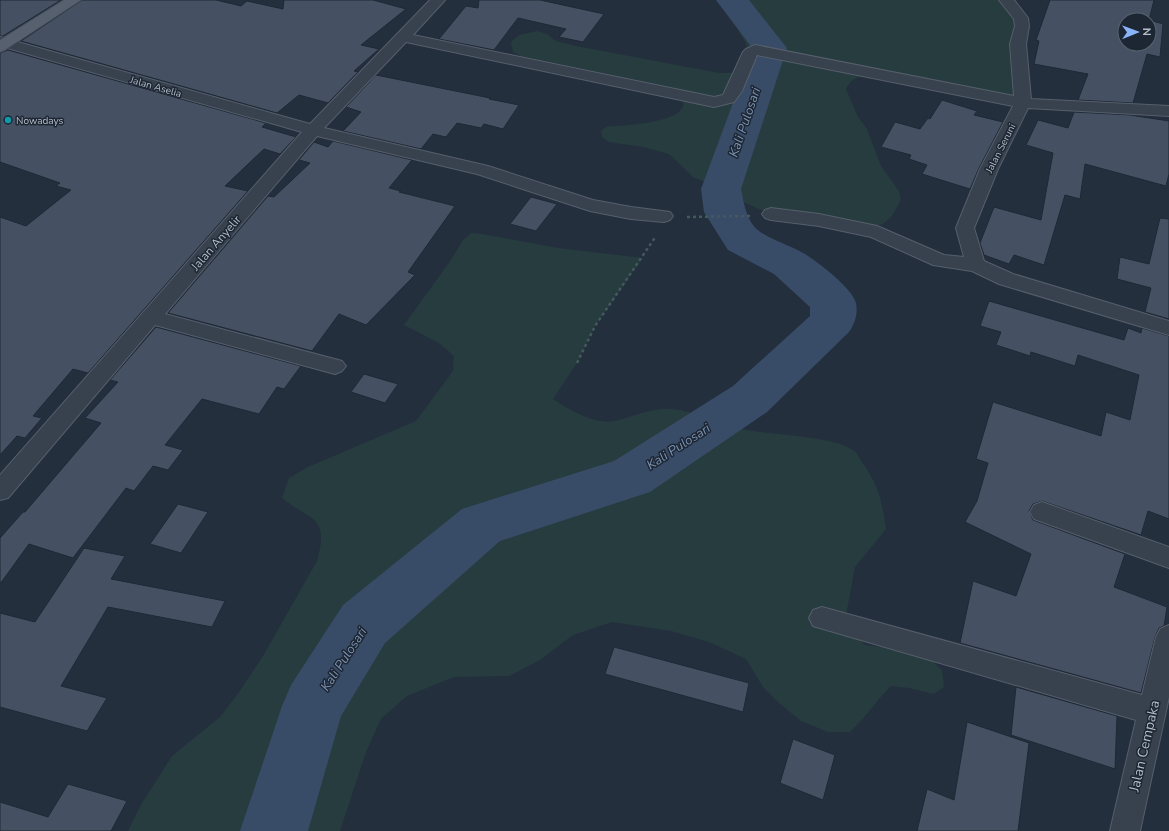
<svg xmlns="http://www.w3.org/2000/svg" width="1169" height="831" viewBox="0 0 1169 831" font-family="'Nunito Sans',sans-serif">
<style>
.green{fill:#263c3f}
.lines{fill:none;stroke-linecap:round;stroke-linejoin:round}
.river{fill:#394c67;fill-rule:evenodd}
.building{fill:#455162;stroke:#1f2835;fill-rule:evenodd}
.minor-casing{stroke:#565f6c;stroke-width:2}
.major-casing{stroke:#414a57;stroke-width:2}
.path{stroke:#44595c;stroke-width:2.5;stroke-dasharray:3 3;stroke-linecap:butt}
.minor{fill:#38414e;fill-rule:evenodd}
.major{fill:#56606e;fill-rule:evenodd}
.culture-dot{fill:#0f9aa8;stroke:#1d2633;stroke-width:1.5}
.labels{text-anchor:middle;stroke-width:3;stroke-linejoin:round;paint-order:stroke}
.far-street-label{font-size:10px;fill:#b4bcc9;stroke:#1d2633}
.far-poi-label{font-size:10px;fill:#b4bcc9;stroke:#1d2633;text-anchor:start}
.street-label{font-size:12px;fill:#b4bcc9;stroke:#1d2633}
.water-label{font-size:13px;font-style:italic;fill:#7c92b1;stroke:#1d2633}
.near-street-label{font-size:14px;fill:#b4bcc9;stroke:#1d2633}
</style>
<rect width="100%" height="100%" fill="#242f3e"/>
<path class="green" d="M732 0H1006L1015 9 1023 103 878 75C863 76 853 75 846 89L858 117 867 129 881 166 899 191 901 200 892 216 883 224 864 229 771 214 738 200 724 190 693 177 669 154 643 147 609 142 602 137 601 131 606 127C626 125 710 123 675 88L521 56 513 52 511 42 519 35 537 31 547 34 556 41 576 46 719 73H733L748 52 746 43 737 29Z
M471 233 482 234 558 248 643 258 595 326 577 363 553 399C569 410 595 425 615 421 633 417 652 407 671 409 697 411 721 425 747 430 773 435 833 436 853 450 857 452 859 458 862 462 879 486 882 501 886 529L855 567 845 621 853 634 865 645 914 651 928 657 942 670 944 687 934 694 909 688 891 686C876 701 865 718 850 732H828L801 721 779 703 763 687 746 659 709 642 671 631 612 622 573 635 540 660 509 676 454 677 407 696 381 719 366 752 340 831H128L142 803 172 756 220 717 237 695 263 656 317 561C330 515 310 521 282 498L289 478 308 467 416 421 453 371 454 356 439 343 404 325 451 260 463 240Z"/>
<g class="lines">
<path class="river" d="M716 0H749L787 48 741 189C744 203 746 221 759 231 771 240 789 245 803 253 816 260 852 288 856 303 858 314 855 323 849 332L767 412 650 492 500 541 385 643 341 716 308 831H240L282 706 291 685 343 605 462 509 614 461 733 386 810 316V307L774 274 728 250 704 212 701 189 753 49Z"/>
</g>
<path class="building" d="M0 0H61L3 36H0Z
M82 0H216L241 6 247 1 283 9 284 0H373L406 9 361 45 379 49 354 71 358 72 328 103 299 95 277 113 21 41Z
M479 0H540L604 14 583 42 559 37 566 29 518 18 494 50 439 39 466 6 478 8Z
M1050 0H1154L1149 20 1163 24 1160 57 1147 54 1133 103 1078 100 1088 74 1034 64 1039 41 1036 40ZM1125 20H1149V44H1125Z
M8 50 266 123 262 127 296 137 280 154 264 149 225 186 248 191 88 373 73 369 33 416 42 418 25 438 17 436 0 455V217L26 226 71 190 56 186 60 183 0 162V53Z
M376 75 490 98 489 99 519 105 503 129 484 124 481 128 457 123 446 137 433 134 421 149 343 131 361 112 346 107Z
M942 100 977 111 974 115 1003 122 979 168 970 189 922 174 927 165 909 159 911 155 881 147 895 122 920 129 928 118 930 119Z
M1074 112 1130 115 1169 121V174L1166 186 1085 164 1080 199 1065 195 1044 265 1014 255 1009 264 984 255 980 243 994 207 1041 220 1053 153 1026 145 1038 120 1068 128Z
M333 141 412 160 389 188 401 191 399 192 455 206 408 272 415 275 366 325 339 314 312 351 168 313 268 196 274 197 310 163 299 160 314 142 328 147Z
M531 197 557 204 536 231 510 224Z
M1160 218 1169 219V319L1145 312 1151 288 1117 279 1120 257 1149 264Z
M989 301 1124 340 1128 328 1141 333 1142 328 1169 336V519L1148 511 1141 535 1042 501 1033 504 1029 511 1033 520 1125 554 1114 587 1167 607 1164 626 1159 628 1155 637 1141 693 960 643 973 581 1016 596 1031 554 965 522 977 501 988 463 976 459 993 402 1101 436 1106 412 1130 420 1139 375 1078 355 1075 366 1031 352 1030 356 996 345 1001 332 980 326Z
M156 327 301 366 284 389 277 387 259 414 202 399 165 445 183 450 168 470 153 466 134 491 126 488 73 558 29 544 0 584V538L23 512H25L101 423 85 418 118 382 110 380Z
M364 374 398 384 385 403 351 392Z
M178 504 208 512 181 553 150 544Z
M84 548 125 556 111 579 225 601 212 627 108 607 61 686 107 698 87 731 0 707V613L35 622Z
M614 647 749 683 743 712 605 674Z
M1016 687 1117 716 1115 769 1011 735Z
M967 722 1029 743 1018 831H917L927 789 954 800Z
M793 739 835 755 823 800 780 783Z
M68 784 127 801 111 831H0V802L48 817Z"/>
<g class="lines">
<g class="minor-casing">
<path id="minor" d="M430 0H445L413 35 714 97 723 95 743 52 746 49 755 45 1014 96 1010 44 1015 26 1014 19 999 0H1014L1028 18 1029 26 1026 44 1031 99 1169 106V116L1028 108 998 169 974 228 984 261 1013 274 1169 321V335L999 284 972 271 933 265 871 237 819 226 771 220 765 218 762 214 765 210 771 208 819 214 877 226 944 255 964 257 956 228 980 169 1013 106 757 55 742 91 734 102 714 107 406 42 324 128 488 166 593 200 631 207 670 212 673 216 670 220 664 222 631 219 590 211 477 174 317 136 165 314 342 361 346 366 342 371 335 374 155 325 8 498 0 500V475L302 132 0 46V37L310 124Z
M1042 502 1169 547V568L1034 519 1030 512 1034 505Z
M822 607 1142 695 1156 637 1160 629 1169 625V697L1140 831H1110L1136 720 813 626 809 618 813 610Z"/>
</g>
<g class="major-casing">
<path id="major" d="M64 0H81L5 50 0 52V40Z"/>
</g>
<path class="path" d="M687 217 750 216
M577 363 595 326 656 236"/>
<use href="#minor" class="minor"/>
<use href="#major" class="major"/>
</g>
<circle class="culture-dot" cx="8" cy="120" r="4"/>
<g class="labels">
<g class="far-street-label">
<text transform="translate(156 86) rotate(16)" y="4">Jalan Aselia</text>
<text transform="translate(1000 148) rotate(-63)" y="4">Jalan Seruni</text>
</g>
<g class="far-poi-label">
<text x="16" y="124">Nowadays</text>
</g>
<g class="street-label">
<text transform="translate(216 243) rotate(-49)" y="4">Jalan Anyelir</text>
</g>
<g class="water-label">
<text transform="translate(744 122) rotate(-71)" y="5">Kali Pulosari</text>
<text transform="translate(678 446) rotate(-33)" y="5">Kali Pulosari</text>
<text transform="translate(343 659) rotate(-57)" y="5">Kali Pulosari</text>
</g>
<g class="near-street-label">
<text transform="translate(1144 746) rotate(-77)" y="5">Jalan Cempaka</text>
</g>
</g>
<g transform="translate(1137 32) rotate(89)"><circle r="19" fill="#1d2633" stroke="#59626f"/>
<path d="M0-3L7 15L0 10L-7 15Z" fill="#8ab4f8"/>
<text y="-6" font-size="11" font-weight="bold" text-anchor="middle" fill="#b4bcc9">N</text>
</g>
</svg>
